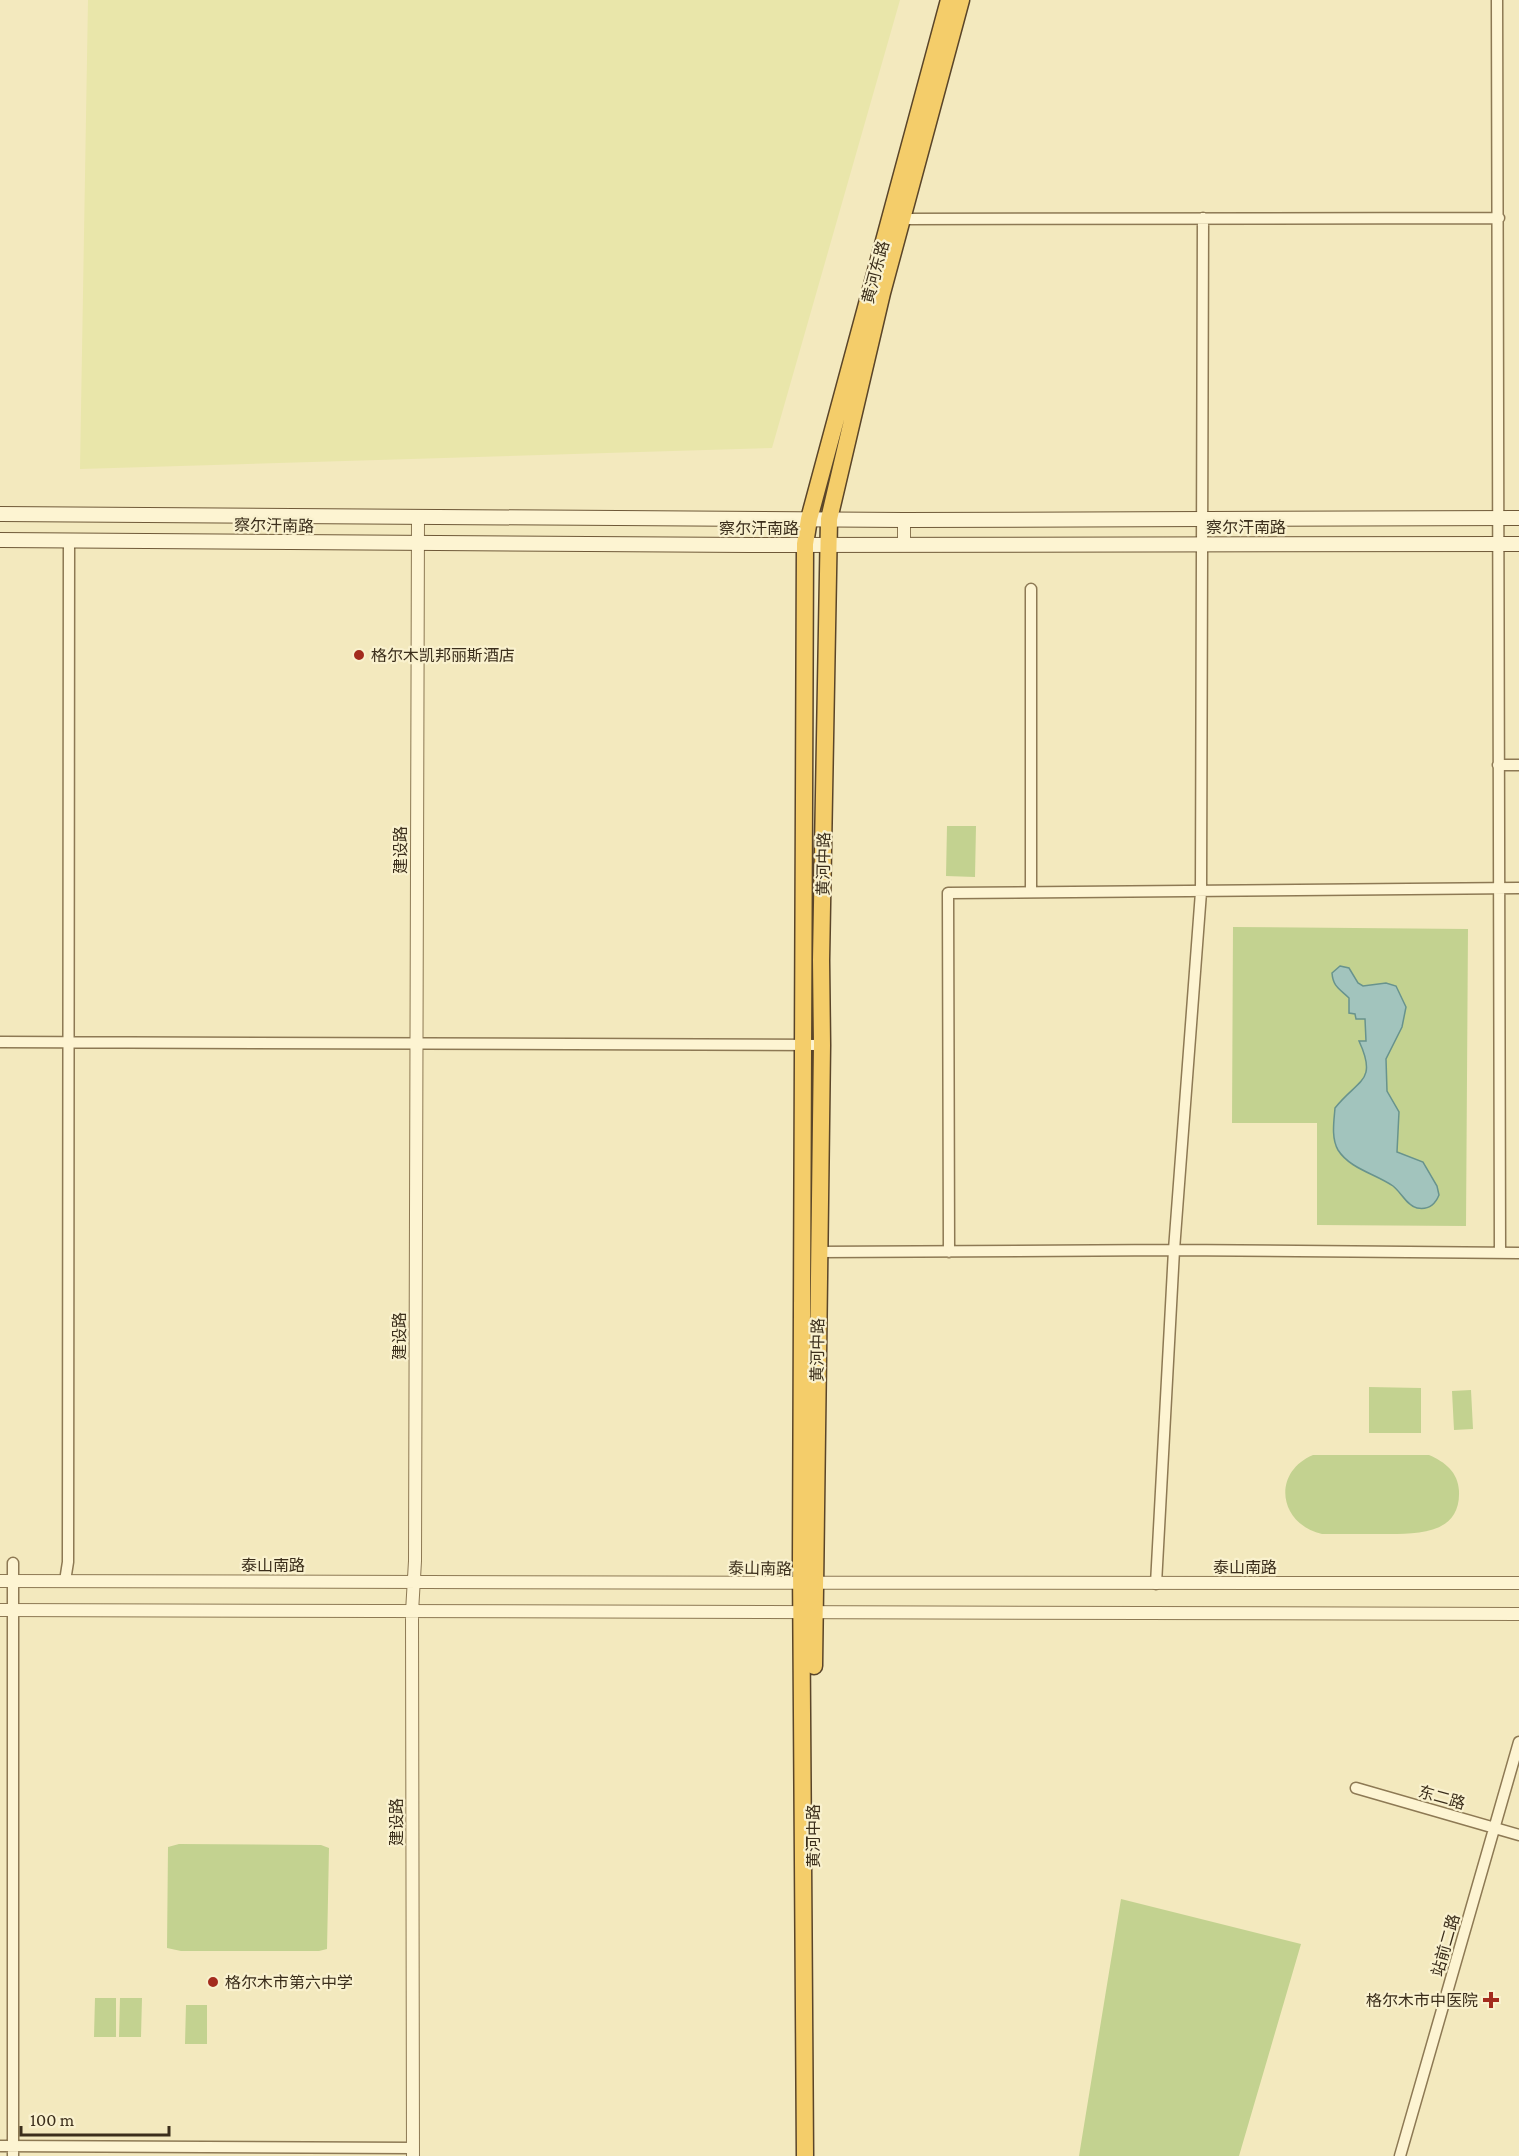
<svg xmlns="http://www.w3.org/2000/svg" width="1519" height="2156" viewBox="0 0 1519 2156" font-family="'Crimson Pro','Noto Sans SC',serif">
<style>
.farmland{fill:#e9e6aa}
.green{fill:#c3d290}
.water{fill:#a2c4bd;stroke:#68938d;stroke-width:1.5}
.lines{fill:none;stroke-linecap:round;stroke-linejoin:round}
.minor-casing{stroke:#8d7954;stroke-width:13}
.tertiary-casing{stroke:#8d7954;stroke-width:14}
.secondary-casing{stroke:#6f5938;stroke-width:16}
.trunk-casing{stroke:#5a4529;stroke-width:19}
.minor{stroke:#fdf4d2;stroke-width:10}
.tertiary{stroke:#fdf4d2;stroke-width:12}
.secondary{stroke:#fdf4d2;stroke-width:14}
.trunk{stroke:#f4cd6a;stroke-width:16}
.poi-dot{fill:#a32b1d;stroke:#f9f1ce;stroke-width:2}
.labels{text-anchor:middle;stroke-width:4.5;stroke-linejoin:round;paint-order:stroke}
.street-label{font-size:16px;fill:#3b2e1b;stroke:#f9f1ce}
.poi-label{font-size:16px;fill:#3b2e1b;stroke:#f9f1ce;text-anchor:start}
</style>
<rect width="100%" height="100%" fill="#f3e9be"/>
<path class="farmland" d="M88 0H900L772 448 80 469Z"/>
<path class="green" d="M947 826H976L975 877 946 876Z
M1233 927 1468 929 1466 1226 1317 1225V1123H1232Z
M1369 1387 1421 1388V1433H1369Z
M1471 1390 1473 1429 1454 1430 1452 1391Z
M1313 1455H1429C1445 1462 1458 1472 1459 1491 1461 1536 1414 1534 1382 1534 1362 1534 1342 1534 1322 1534 1279 1524 1271 1473 1313 1455Z
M179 1844 321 1845 329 1848 327 1949 319 1951H181L167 1948 168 1847Z
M1121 1899 1301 1944 1239 2156H1079Z
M95 1998H116V2037H94Z
M120 1998H142L141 2037H119Z
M186 2005H207V2044H185Z"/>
<path class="water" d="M1340 966 1349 968 1358 983 1363 986 1386 983 1396 986 1406 1007 1402 1027 1386 1059 1387 1091 1399 1112 1397 1152 1423 1162 1437 1186 1439 1195C1435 1205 1428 1210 1417 1208 1407 1206 1401 1192 1393 1186 1376 1174 1350 1169 1338 1150 1331 1138 1334 1121 1335 1108 1358 1079 1378 1082 1359 1041H1366L1365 1019H1356L1355 1014 1349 1013V998C1340 989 1333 987 1332 973Z"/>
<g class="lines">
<g class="minor-casing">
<path id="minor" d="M1497 0 1500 1253
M902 219 1499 218
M1031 589V892
M1498 765H1519
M0 1042 822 1045
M818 1252 1174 1250 1519 1253
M949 1252 948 893 1519 888
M13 1563V2156
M65 1581 68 1562 69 540
M1156 1584 1174 1250 1201 892 1203 218
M1356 1788 1519 1835
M0 2146 413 2148
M1400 2156 1519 1742"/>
</g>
<g class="tertiary-casing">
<path id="tertiary" d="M904 543V520
M0 1581C506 1582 1013 1584 1519 1583
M0 1610 1519 1614
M413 2156 412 1612 415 1561 418 516"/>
</g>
<g class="secondary-casing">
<path id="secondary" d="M0 514 904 520 1519 518
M0 540 750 545 1519 544"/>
</g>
<g class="trunk-casing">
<path id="trunk" d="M814 1666 822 1045 821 960 829 519 882 293 961 0
M805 2156 801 1565 805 544 809 519 949 0"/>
</g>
<use href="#minor" class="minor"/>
<use href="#tertiary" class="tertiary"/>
<use href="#secondary" class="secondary"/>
<use href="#trunk" class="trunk"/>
</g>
<g class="poi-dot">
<circle cx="359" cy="655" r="6"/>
<circle cx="213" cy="1982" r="6"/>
<path d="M1488 1991h6v6h6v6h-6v6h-6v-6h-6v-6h6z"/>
</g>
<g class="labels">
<g class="street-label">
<text transform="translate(875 272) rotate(-75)" y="6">黄河东路</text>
<text transform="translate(274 525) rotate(1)" y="6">察尔汗南路</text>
<text x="1246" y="533">察尔汗南路</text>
<text x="759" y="534">察尔汗南路</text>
<text transform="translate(400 850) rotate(-90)" y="6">建设路</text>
<text transform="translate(823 864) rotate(-89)" y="6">黄河中路</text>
<text transform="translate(399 1336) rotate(-90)" y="6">建设路</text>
<text transform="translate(817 1350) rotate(-89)" y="6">黄河中路</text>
<text x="273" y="1571">泰山南路</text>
<text x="1245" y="1573">泰山南路</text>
<text transform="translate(760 1568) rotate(1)" y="6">泰山南路</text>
<text transform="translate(1442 1797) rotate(16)" y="6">东二路</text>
<text transform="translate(396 1822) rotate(-90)" y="6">建设路</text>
<text transform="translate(813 1836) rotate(-90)" y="6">黄河中路</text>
<text transform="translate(1445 1945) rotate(-74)" y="6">站前二路</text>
</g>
<g class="poi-label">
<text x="371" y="661">格尔木凯邦丽斯酒店</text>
<text x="225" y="1988">格尔木市第六中学</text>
<text x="1478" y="2006" text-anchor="end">格尔木市中医院</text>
</g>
</g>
<path d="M21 2126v9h148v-9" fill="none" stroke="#3b2e1b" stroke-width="3"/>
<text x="30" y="2126" font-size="18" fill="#3b2e1b" stroke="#f9f1ce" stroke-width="4.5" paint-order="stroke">100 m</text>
</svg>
